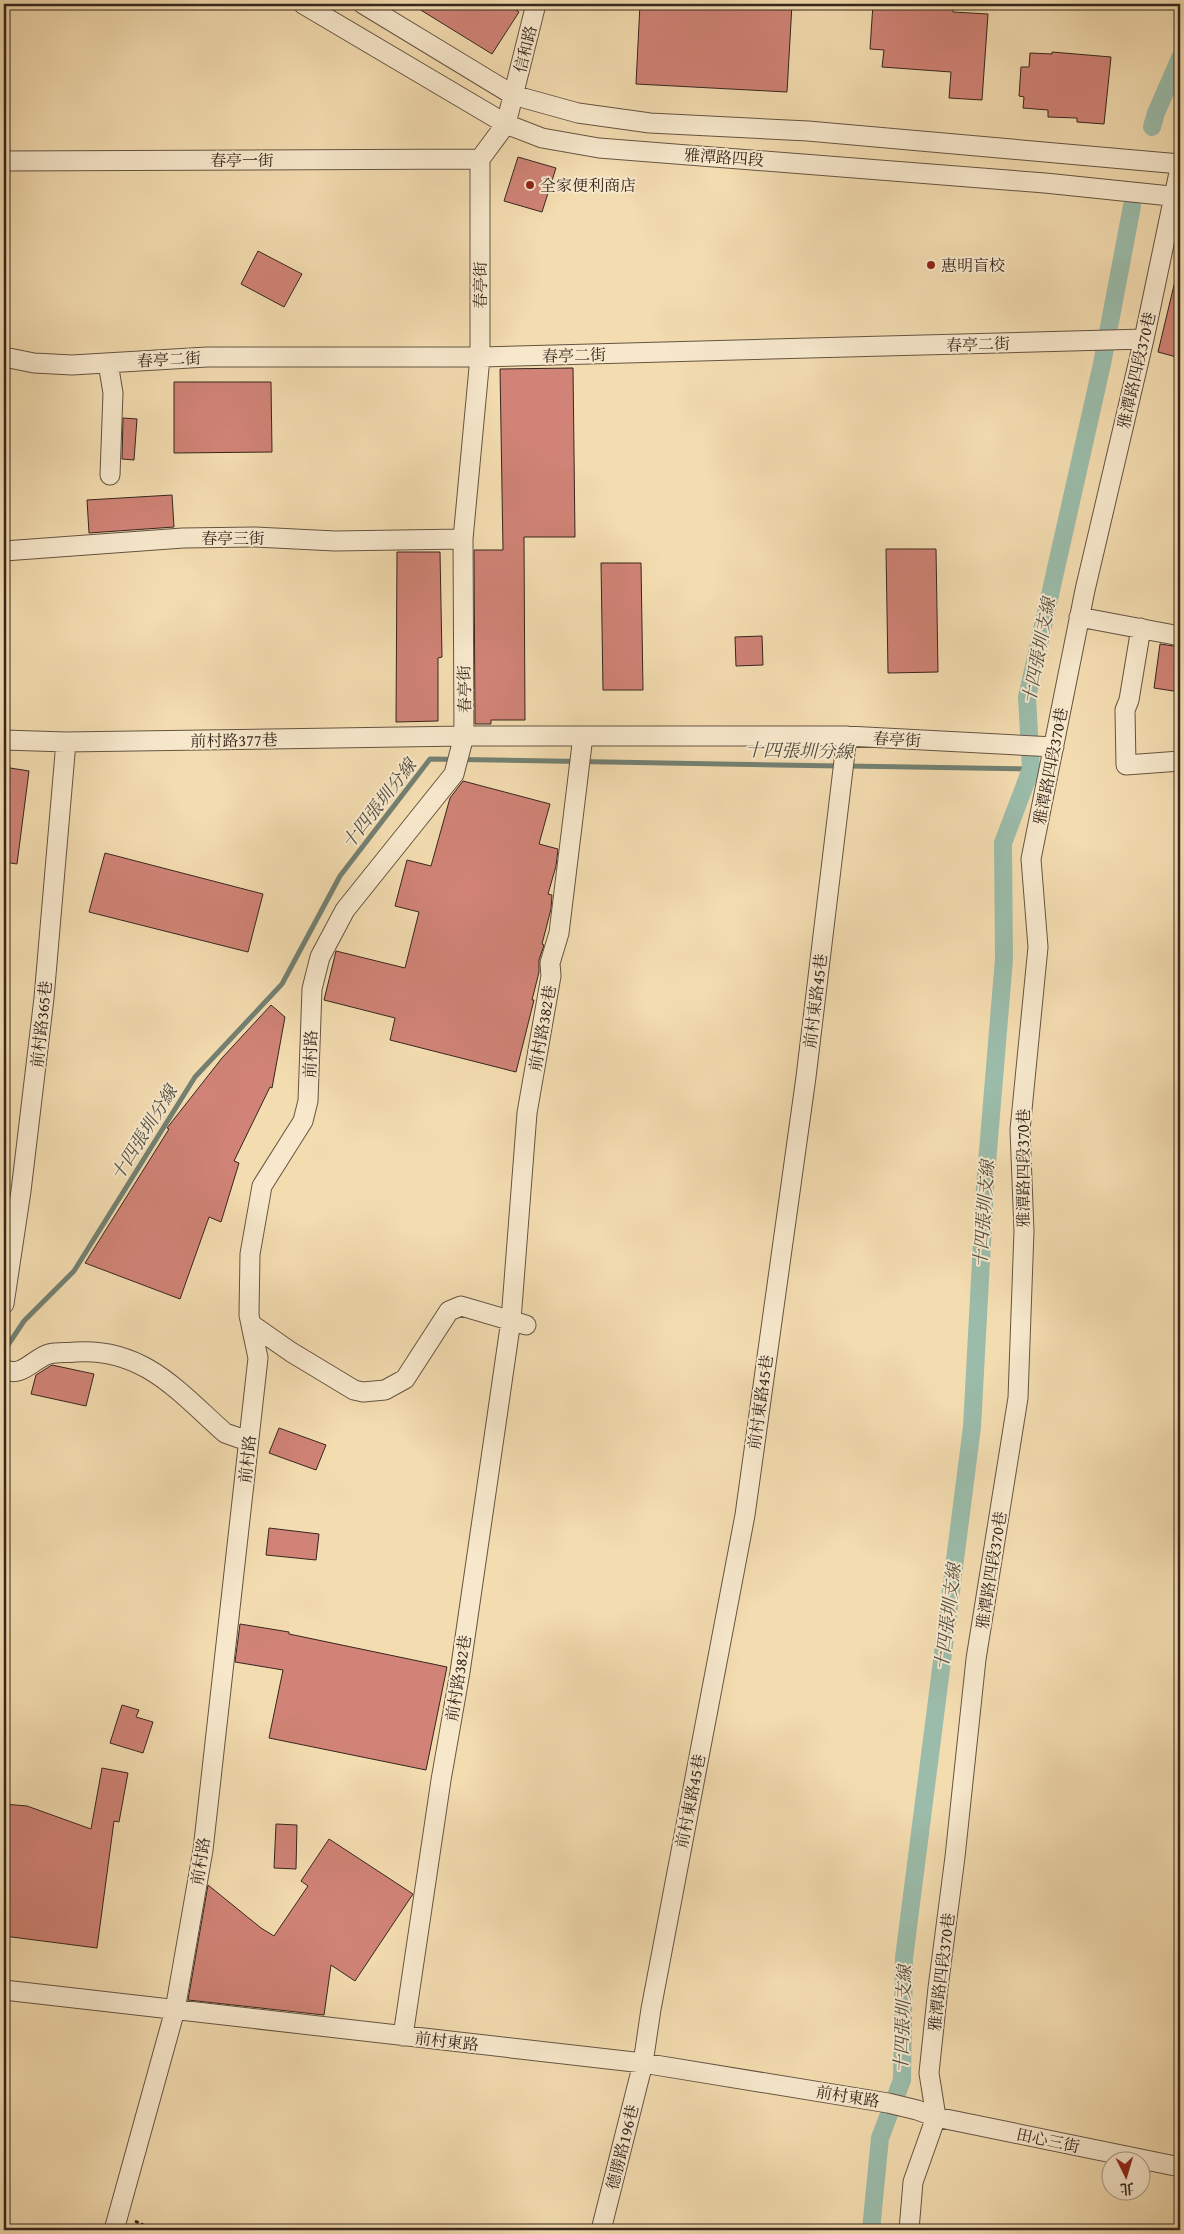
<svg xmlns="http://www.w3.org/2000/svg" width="1184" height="2234" viewBox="0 0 1184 2234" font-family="'Gentium Book Plus','Noto Serif TC',serif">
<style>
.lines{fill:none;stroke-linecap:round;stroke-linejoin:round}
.stream{stroke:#738072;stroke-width:5}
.canal{stroke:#9bbcaa;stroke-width:18}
.building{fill:#d08376;stroke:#36261d}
.minor-casing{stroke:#655442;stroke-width:21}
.path{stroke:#36261d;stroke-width:3;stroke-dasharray:4 2.5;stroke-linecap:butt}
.minor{stroke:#f7e8cc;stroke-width:19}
.poi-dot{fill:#8f2418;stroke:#f7e8cc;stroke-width:2}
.labels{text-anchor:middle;stroke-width:4;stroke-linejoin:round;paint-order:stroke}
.street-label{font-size:16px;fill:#36261d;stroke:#f7e8cc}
.poi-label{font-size:16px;fill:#36261d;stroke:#f7e8cc;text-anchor:start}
.water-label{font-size:18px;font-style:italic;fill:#4f4c40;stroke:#f7e8cc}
</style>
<rect width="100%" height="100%" fill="#f3dcb0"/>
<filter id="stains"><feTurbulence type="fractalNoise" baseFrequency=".004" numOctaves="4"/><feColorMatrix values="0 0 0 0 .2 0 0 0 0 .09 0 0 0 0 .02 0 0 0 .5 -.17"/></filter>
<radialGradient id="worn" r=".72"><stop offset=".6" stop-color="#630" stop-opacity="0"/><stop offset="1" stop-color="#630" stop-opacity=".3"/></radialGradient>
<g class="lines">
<path class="stream" d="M848 766 1031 769
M4 1351 24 1321 74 1271 195 1077 282 984 340 876 430 759 839 766"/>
<path class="canal" d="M1152 127 1156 113 1180 58
M871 2230 880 2138 902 2080 904 1958 972 1427 985 1187 1004 959 1003 843 1031 769 1027 697 1102 364 1132 206"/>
</g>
<path class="building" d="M411 4H507L519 12 492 54Z
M640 4H792L787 92 636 84Z
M873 4H953V12L988 14 982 100 949 98 951 72 882 67 884 50 870 49Z
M1052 52 1111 57 1104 124 1077 122V118L1048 117V110L1023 108 1024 97 1019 96 1021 67H1029L1030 53 1052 54Z
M518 157 556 168 542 212 504 201Z
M258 251 302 274 284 307 241 284Z
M1175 281 1180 282V358L1158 352Z
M573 368 575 537H524L525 720H491V724H475L474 550H503L500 369Z
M174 382H271L272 452 174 453Z
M123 418 137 419 134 460 122 459Z
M172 495 174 527 89 533 87 500Z
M886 549H936L938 672 888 673Z
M397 552H440L442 657 438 658V721L396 722Z
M601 563H641L643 690H603Z
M762 636 763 665 736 666 735 637Z
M1160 644 1180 647V692L1154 688Z
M4 767 29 771 17 864 4 862Z
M463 781 550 804 539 844 558 849 556 866 548 894 552 895 551 909 542 944 544 945 539 960V972L532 1000H534L516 1072 390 1040 395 1018 324 1000 336 951 405 968 419 912 395 906 407 860 431 866 450 798Z
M105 853 263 894 248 952 89 912Z
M271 1005 285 1017 272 1088 270 1087 234 1161 239 1163 221 1222 209 1217 180 1299 85 1263 169 1129 167 1128 222 1058Z
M52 1365 94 1374 86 1406 31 1394 36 1375Z
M279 1428 326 1445 316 1470 269 1453Z
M269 1528 319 1534 316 1560 266 1555Z
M240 1624 289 1632V1634L447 1667 426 1770 269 1738 283 1670 235 1662Z
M122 1705 139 1710 136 1717 153 1722 143 1753 110 1743Z
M102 1768 128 1773 119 1822 114 1821 97 1948 4 1936V1804L27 1806 91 1829Z
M276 1824 297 1825 296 1869 274 1868Z
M329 1839 413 1894 355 1981 331 1965 324 2015 188 2000 208 1885 261 1928 274 1936 308 1886 301 1881Z"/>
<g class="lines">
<g class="minor-casing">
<path id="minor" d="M303 4 506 124 542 138 599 148 1045 183 1180 197
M363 4 513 95 578 113 650 123 808 131 1180 164
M4 161 480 159
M4 357 34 363 72 365 207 357H480L1144 339
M108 363 113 393 110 475
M4 551 183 538 255 537 335 541 463 539
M1079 617 1180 636
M1141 628 1129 700 1125 710 1126 765 1180 761
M4 740 66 742 464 736H847L1054 747
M4 1304 21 1191 44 998 66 742
M251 1324 291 1352 354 1390 363 1392 385 1390 405 1379 449 1311 461 1306 526 1325
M4 1369C21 1379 34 1358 49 1354 57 1352 67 1353 75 1352 143 1347 179 1392 225 1433L239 1438 249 1435
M4 1990 643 2063 888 2103 917 2110 936 2117 1180 2167
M403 2036 441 1780 460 1672 511 1320 527 1113 551 976 550 963 559 933 583 736
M114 2230 175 2010 203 1850 258 1358 249 1315 250 1254 262 1186 303 1121 308 1101 312 989 320 957 345 910 454 774 464 736 463 539 480 357V159L506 124 536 4
M601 2230 643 2063 651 2009 745 1515 806 1077 847 736
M909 2230 913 2182 936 2117 929 2073 938 1988 955 1857 976 1659 1018 1398 1024 1231 1020 1130 1038 947 1031 859 1085 590 1144 339 1180 168"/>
</g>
<path class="path" d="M135 2221 153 2230"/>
<use href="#minor" class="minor"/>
</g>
<g class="poi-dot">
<circle cx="530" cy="185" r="5"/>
<circle cx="931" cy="265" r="5"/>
</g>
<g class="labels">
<g class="street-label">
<text transform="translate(525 49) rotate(-76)" y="6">信和路</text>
<text transform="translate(724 157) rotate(4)" y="6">雅潭路四段</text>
<text x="242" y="166">春亭一街</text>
<text transform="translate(480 285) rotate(-90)" y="6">春亭街</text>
<text transform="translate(978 344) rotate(-2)" y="6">春亭二街</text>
<text transform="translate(574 355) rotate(-2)" y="6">春亭二街</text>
<text transform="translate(169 359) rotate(-3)" y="6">春亭二街</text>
<text transform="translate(1136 370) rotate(-77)" y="6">雅潭路四段370巷</text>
<text x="233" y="544">春亭三街</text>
<text transform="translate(464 689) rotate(-91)" y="6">春亭街</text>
<text transform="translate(897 739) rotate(3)" y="6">春亭街</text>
<text transform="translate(234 740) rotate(-1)" y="6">前村路377巷</text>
<text transform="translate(1050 766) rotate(-79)" y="6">雅潭路四段370巷</text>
<text transform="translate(815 1001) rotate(-83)" y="6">前村東路45巷</text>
<text transform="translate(41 1024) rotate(-84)" y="6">前村路365巷</text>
<text transform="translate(542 1028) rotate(-80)" y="6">前村路382巷</text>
<text transform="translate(310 1054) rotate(-88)" y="6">前村路</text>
<text transform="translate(1023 1168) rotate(-90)" y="6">雅潭路四段370巷</text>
<text transform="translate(760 1402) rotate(-82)" y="6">前村東路45巷</text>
<text transform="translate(247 1459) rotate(-84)" y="6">前村路</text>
<text transform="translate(991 1570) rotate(-81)" y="6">雅潭路四段370巷</text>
<text transform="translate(458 1678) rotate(-81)" y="6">前村路382巷</text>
<text transform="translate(690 1801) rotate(-79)" y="6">前村東路45巷</text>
<text transform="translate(200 1861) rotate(-81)" y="6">前村路</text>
<text transform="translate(941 1972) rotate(-83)" y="6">雅潭路四段370巷</text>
<text transform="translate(447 2041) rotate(6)" y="6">前村東路</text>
<text transform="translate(848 2096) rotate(9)" y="6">前村東路</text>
<text transform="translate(1048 2140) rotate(12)" y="6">田心三街</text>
<text transform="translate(622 2147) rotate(-76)" y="6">德勝路196巷</text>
</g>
<g class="poi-label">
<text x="540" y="191">全家便利商店</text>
<text x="941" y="271">惠明盲校</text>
</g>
<g class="water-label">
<text transform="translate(1039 651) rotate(-79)" y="6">十四張圳支線</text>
<text transform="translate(799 751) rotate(1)" y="6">十四張圳分線</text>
<text transform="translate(379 804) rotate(-52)" y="6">十四張圳分線</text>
<text transform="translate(144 1133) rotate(-58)" y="6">十四張圳分線</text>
<text transform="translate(984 1214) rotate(-86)" y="6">十四張圳支線</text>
<text transform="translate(948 1617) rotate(-83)" y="6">十四張圳支線</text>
<text transform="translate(903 2019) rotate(-88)" y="6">十四張圳支線</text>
</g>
</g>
<rect width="1184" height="2234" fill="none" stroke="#f3dcb0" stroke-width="20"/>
<rect x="5" y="5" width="1174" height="2224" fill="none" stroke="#36261d" stroke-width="2.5"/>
<rect x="10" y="10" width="1164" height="2214" fill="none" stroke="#36261d"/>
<g transform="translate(1126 2176) rotate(175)"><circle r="24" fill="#f7e8cc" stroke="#aa9a86"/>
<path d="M0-4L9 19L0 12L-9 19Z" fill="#8f2418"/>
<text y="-8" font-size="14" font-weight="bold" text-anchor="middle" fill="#36261d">北</text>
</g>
<rect width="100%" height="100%" filter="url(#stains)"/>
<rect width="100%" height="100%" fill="url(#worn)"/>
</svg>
